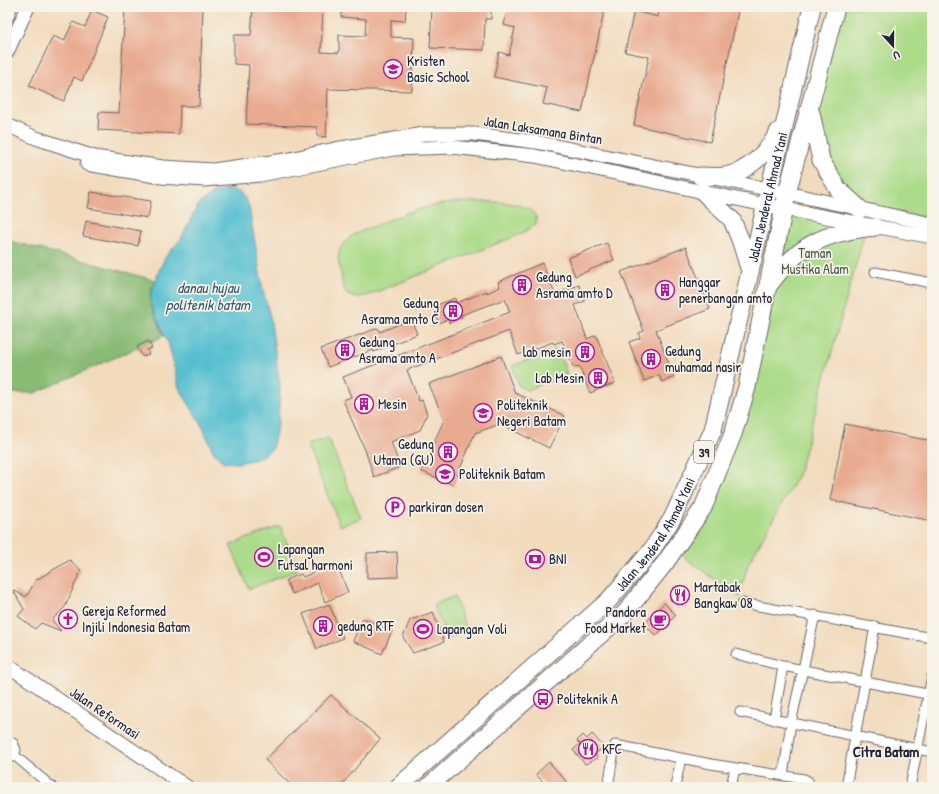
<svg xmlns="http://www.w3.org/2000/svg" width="939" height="794" viewBox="0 0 939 794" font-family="'Patrick Hand',sans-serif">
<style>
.green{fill:#acdb89;stroke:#677e62}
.forest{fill:#89bb75;stroke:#566e58}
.water{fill:#54bfd0;stroke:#3b7086}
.building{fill:#e9ab90}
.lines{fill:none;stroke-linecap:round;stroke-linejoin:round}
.street-casing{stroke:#6b6368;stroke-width:11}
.secondary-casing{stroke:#6b6368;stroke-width:15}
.highway-casing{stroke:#6b6368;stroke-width:19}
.street{stroke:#fff;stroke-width:9}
.secondary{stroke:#fff;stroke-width:13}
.highway{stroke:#fff;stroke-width:17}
.labels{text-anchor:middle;stroke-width:3.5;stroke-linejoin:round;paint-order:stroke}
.shield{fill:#f7f3e8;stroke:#62616f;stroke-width:1}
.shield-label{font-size:13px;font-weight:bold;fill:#22223b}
.poi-label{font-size:14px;fill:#22223b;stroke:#f7f3e8;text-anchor:start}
.street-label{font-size:14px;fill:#22223b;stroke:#f7f3e8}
.park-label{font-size:14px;fill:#4b5a52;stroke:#f7f3e8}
.water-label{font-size:15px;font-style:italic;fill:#34596f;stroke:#f7f3e8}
.neighbourhood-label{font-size:15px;font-weight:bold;fill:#22223b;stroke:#f7f3e8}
</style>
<rect width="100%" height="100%" fill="#f7f3e8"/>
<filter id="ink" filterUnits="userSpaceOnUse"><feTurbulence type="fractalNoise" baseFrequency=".025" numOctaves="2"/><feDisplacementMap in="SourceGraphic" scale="8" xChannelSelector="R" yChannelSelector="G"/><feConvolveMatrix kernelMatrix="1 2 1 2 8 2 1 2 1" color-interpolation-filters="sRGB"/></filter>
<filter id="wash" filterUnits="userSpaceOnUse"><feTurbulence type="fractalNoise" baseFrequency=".012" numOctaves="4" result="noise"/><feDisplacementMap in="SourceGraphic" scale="16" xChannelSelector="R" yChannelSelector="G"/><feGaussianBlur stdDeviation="0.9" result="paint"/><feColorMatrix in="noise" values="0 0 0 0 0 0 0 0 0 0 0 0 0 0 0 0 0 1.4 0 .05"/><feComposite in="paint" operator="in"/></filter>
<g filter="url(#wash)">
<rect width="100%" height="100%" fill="#f2dbbd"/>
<path class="green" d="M832 7H932V219L865 205 852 197 817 153 815 82Z
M464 202C480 202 542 198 536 224L521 234 369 295 356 298 347 295C343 288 342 281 341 274 336 253 337 247 355 234 391 219 424 203 464 202Z
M784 209 842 220 864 235 798 475 748 564 739 597 676 551 720 468Z
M557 349 567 374 527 390 519 386 512 366Z
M328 438 361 518 340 526 307 445Z
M280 526 298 570 249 589 230 545Z
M454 596 467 632 448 639 433 605Z"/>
<path class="forest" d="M7 240 154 280C147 305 155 313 164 336L35 393H7Z"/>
<path class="water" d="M229 189C241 191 245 196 249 207L263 291 270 316 280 385 278 424 272 449 257 459 238 463 223 462 214 453 201 424 179 388 169 345 151 305 150 297 160 268 166 256 181 239 198 205 214 193Z"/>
<g id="blocks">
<path class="building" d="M125 7H203L199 106H180L179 134 98 130 99 112 119 113Z
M253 7H323L321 52 339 53V35L365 36 366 19 341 17 342 7H406L405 21 391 20V37L414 38 412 91 328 89 326 137 317 136V127L246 124 249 65 234 64V35H251Z
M432 7H491V19H485L484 50 430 48Z
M508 7H605L582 112 543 104 547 88 494 77 499 52 509 55 515 28 504 25Z
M660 7H739L710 142 634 125 649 57 625 52 634 11 658 17Z
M92 10 108 17 82 81 74 77 64 101 29 86 53 36 64 41 73 22 85 27Z
M91 192 151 201 148 218 88 208Z
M86 221 141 231 138 246 83 236Z
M607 243 614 260 575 276 568 258Z
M686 247 710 309 656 330 674 377 662 382 659 375 644 381 629 342 640 338 639 333 644 331 621 272Z
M542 263 555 294 579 285 585 301 575 305 587 339 596 335 615 383 590 393 579 366 574 368 562 341 554 344 553 342 518 355 509 331 407 370 419 401 422 400 427 414 420 430 391 442 400 467 374 477 365 450 343 400 351 397 343 377 510 312 505 299 461 315 462 317 449 323 448 319 439 323 432 307 455 298 456 303 487 291V293L500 287 498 282Z
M411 319 417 334 374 352 373 350 328 367 321 349 378 328 380 332Z
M148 341 152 348 147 350 149 354 143 357 137 347Z
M501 356 515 393 565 416 549 448 500 424 475 433 453 485 421 471 444 420 429 384Z
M845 424 932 441V521L830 500Z
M397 552 398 577 367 578V553Z
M70 560 81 570 65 607 52 620 61 631 41 623 35 629 18 616 24 609 13 590 26 597 36 580Z
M336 563 348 592 325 602 318 583 292 594 286 580 301 574 303 577Z
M673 588 689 591 687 603 670 600Z
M664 603 676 615 656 636 644 624Z
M329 604 343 638 317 649 303 614Z
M433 612 444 642 413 653 403 637 410 620Z
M363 618 392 631 382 654 353 641Z
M331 695 380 739 340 787H293L265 760Z
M592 734 604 747 595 754 598 758 585 764 573 750 580 744 577 741 583 735 587 739Z
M549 762 571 787H547L536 774Z"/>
</g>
</g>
<g filter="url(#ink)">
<use href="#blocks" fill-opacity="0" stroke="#6b6368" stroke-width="1"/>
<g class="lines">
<g class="street-casing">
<path id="street" d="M875 272 932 283
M742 603 932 638
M736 654 783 666 932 695
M740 712 932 752
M774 720 783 666
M7 741 13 743 16 750 12 757 7 758
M14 755 52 787
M783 776 791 723 815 615
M608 787 615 745 711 764 804 779 808 781 810 787
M675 787 681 758
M731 787 735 768
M846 787 875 626
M910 787 932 676"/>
</g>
<g class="secondary-casing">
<path id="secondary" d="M7 16 10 7
M7 52 28 7
M7 125 36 138 94 157 163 167 213 170 285 160 335 149 424 134H474L536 142 743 184 932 224
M87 164 161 177 204 180 260 175 393 149 452 147 535 156 784 209 932 237
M7 665 187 787"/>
</g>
<g class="highway-casing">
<g id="highway">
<path d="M811 113 821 160 838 189 860 209"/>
<path d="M700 176C708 176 717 177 725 176 749 172 768 151 779 131"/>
<path d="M702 191 732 220 740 239 750 271"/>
<path d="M769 285C799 244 825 232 875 227"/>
<path id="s1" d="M398 787 609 600 651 551 672 519 713 430 812 7"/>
<path d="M428 787 625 613 665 563 703 508 733 434 747 387 787 193 836 7"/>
</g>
</g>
<use href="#street" class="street"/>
<use href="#secondary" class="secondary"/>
<use href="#highway" class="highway"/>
</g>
</g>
<defs>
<g id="school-ring" transform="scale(1)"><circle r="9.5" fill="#f7f3e8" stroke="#b5179e" stroke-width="1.5"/><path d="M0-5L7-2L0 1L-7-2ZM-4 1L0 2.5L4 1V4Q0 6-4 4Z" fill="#b5179e"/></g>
<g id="building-ring" transform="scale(1)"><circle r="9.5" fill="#f7f3e8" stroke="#b5179e" stroke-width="1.5"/><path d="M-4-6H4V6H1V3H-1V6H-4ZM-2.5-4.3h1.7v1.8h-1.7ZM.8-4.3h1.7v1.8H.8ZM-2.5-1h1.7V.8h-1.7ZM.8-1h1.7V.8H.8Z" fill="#b5179e"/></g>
<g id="university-ring" transform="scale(1)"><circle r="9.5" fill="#f7f3e8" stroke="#b5179e" stroke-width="1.5"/><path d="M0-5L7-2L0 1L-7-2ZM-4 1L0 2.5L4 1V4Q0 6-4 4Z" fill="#b5179e"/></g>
<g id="parking-ring" transform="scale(1)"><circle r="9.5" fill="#f7f3e8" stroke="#b5179e" stroke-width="1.5"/><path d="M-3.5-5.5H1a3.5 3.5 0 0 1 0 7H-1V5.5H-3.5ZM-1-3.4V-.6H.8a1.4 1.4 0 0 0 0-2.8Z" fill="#b5179e"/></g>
<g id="stadium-ring" transform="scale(1)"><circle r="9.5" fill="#f7f3e8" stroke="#b5179e" stroke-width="1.5"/><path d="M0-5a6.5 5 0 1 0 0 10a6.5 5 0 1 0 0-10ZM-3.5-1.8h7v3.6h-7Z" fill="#b5179e"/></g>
<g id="bank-ring" transform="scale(1)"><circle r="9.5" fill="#f7f3e8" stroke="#b5179e" stroke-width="1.5"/><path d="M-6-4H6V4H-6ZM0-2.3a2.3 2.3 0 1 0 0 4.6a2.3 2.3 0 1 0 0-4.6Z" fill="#b5179e"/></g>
<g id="restaurant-ring" transform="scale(1)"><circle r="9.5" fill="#f7f3e8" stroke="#b5179e" stroke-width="1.5"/><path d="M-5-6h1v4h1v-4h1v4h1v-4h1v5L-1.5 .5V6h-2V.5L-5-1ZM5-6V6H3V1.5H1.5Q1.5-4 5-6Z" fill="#b5179e"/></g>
<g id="church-ring" transform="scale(1)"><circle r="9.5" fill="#f7f3e8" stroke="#b5179e" stroke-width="1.5"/><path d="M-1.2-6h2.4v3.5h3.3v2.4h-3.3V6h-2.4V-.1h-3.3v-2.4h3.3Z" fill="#b5179e"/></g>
<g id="cafe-ring" transform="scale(1)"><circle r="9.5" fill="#f7f3e8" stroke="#b5179e" stroke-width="1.5"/><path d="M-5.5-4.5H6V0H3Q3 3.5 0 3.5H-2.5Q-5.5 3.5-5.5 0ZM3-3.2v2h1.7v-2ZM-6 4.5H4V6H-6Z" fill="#b5179e"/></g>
<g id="bus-ring" transform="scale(1)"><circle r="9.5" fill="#f7f3e8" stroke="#b5179e" stroke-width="1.5"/><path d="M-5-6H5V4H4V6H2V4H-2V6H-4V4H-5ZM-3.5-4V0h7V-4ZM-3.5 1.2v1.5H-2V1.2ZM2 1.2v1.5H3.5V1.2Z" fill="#b5179e"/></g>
</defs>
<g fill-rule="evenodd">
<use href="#school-ring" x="393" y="69"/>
<use href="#building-ring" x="522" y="285"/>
<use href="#building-ring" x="665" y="290"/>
<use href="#building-ring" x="453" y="311"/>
<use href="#building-ring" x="345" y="350"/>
<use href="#building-ring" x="585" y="352"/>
<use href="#building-ring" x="651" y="359"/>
<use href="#building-ring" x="598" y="378"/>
<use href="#building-ring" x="364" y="404"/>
<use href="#university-ring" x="483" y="413"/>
<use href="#building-ring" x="448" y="452"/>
<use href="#university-ring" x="445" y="474"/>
<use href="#parking-ring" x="395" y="507"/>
<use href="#stadium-ring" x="264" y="557"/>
<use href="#bank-ring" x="535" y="559"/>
<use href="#restaurant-ring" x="680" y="595"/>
<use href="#church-ring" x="68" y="619"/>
<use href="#cafe-ring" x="660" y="620"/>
<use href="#building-ring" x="323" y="626"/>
<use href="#stadium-ring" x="423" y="629"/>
<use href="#bus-ring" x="543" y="699"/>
<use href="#restaurant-ring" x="588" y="749"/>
</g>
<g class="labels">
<rect class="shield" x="694" y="441" width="20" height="22" rx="3"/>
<g class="shield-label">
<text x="704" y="457">39</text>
</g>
<g class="poi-label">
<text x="407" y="66">Kristen<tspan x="407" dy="16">Basic School</tspan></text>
<text x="536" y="282">Gedung<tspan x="536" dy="16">Asrama amto D</tspan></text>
<text x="679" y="287">Hanggar<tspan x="679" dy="16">penerbangan amto</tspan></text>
<text x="439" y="308" text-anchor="end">Gedung<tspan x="439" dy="16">Asrama amto C</tspan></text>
<text x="359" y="347">Gedung<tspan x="359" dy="16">Asrama amto A</tspan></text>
<text x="665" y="356">Gedung<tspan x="665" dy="16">muhamad nasir</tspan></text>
<text x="571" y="357" text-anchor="end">lab mesin</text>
<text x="584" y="383" text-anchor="end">Lab Mesin</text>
<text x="378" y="409">Mesin</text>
<text x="497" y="410">Politeknik<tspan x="497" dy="16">Negeri Batam</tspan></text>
<text x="434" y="449" text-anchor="end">Gedung<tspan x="434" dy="16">Utama (GU)</tspan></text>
<text x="459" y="479">Politeknik Batam</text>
<text x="409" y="512">parkiran dosen</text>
<text x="278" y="554">Lapangan<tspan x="278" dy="16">Futsal harmoni</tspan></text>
<text x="549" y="564">BNI</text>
<text x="694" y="592">Martabak<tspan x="694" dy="16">Bangkaw 08</tspan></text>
<text x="82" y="616">Gereja Reformed<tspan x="82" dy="16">Injili Indonesia Batam</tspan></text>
<text x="646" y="617" text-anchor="end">Pandora<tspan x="646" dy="16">Food Market</tspan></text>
<text x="337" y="631">gedung RTF</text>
<text x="437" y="634">Lapangan Voli</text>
<text x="557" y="704">Politeknik A</text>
<text x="602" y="754">KFC</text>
</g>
<g class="street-label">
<text transform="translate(543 130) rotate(9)" y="5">Jalan Laksamana Bintan</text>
<text dy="5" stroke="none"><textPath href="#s1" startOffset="722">Jalan Jenderal Ahmad Yani</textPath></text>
<text dy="5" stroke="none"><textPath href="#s1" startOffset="363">Jalan Jenderal Ahmad Yani</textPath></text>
<text transform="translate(105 713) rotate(34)" y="5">Jalan Reformasi</text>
</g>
<g class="park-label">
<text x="815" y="258">Taman<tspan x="815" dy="16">Mustika Alam</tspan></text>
</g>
<g class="water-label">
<text x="208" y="293">danau hujau<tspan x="208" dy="17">politenik batam</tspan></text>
</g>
<g class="neighbourhood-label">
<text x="886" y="757">Citra Batam</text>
</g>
</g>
<rect width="939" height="794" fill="none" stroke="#f7f3e8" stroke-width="24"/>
<g transform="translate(893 46) rotate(159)" stroke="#f7f3e8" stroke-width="3" paint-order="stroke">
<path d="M0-3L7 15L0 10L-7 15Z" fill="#22223b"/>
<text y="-6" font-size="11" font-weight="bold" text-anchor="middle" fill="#22223b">U</text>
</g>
</svg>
